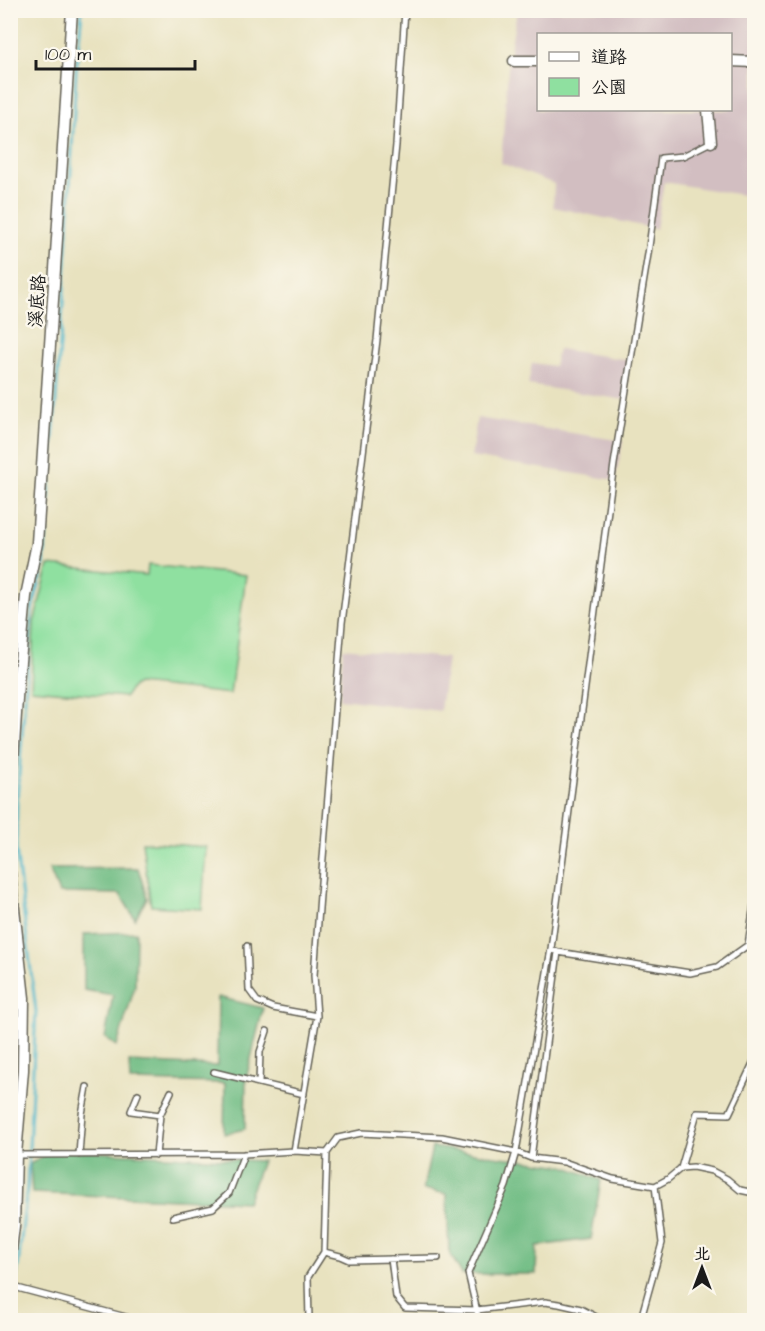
<svg xmlns="http://www.w3.org/2000/svg" width="765" height="1331" viewBox="0 0 765 1331" font-family="'Architects Daughter','LXGW WenKai TC',sans-serif">
<style>
.industrial{fill:#d2bec1;fill-rule:evenodd}
.green{fill:#8fe0a0;stroke:#567e5e;stroke-width:1.5}
.forest{fill:#73be86;stroke:#486d51;stroke-width:1.5}
.lines{fill:none;stroke-linecap:round;stroke-linejoin:round}
.stream{stroke:#4cb5c9;stroke-width:3}
.lane-casing{stroke:#636155;stroke-width:8}
.street-casing{stroke:#636155;stroke-width:13}
.lane{stroke:#fff;stroke-width:5}
.street{stroke:#fff;stroke-width:10}
.labels{text-anchor:middle;stroke-width:5;stroke-linejoin:round;paint-order:stroke}
.street-label{font-size:18px;fill:#1c1c1c;stroke:#fbf7ec}
</style>
<rect width="100%" height="100%" fill="#fbf7ec"/>
<filter id="ink" filterUnits="userSpaceOnUse"><feTurbulence type="fractalNoise" baseFrequency=".0167" numOctaves="2"/><feDisplacementMap in="SourceGraphic" scale="12" xChannelSelector="R" yChannelSelector="G"/><feConvolveMatrix kernelMatrix="1 2 1 2 8 2 1 2 1" color-interpolation-filters="sRGB"/></filter>
<filter id="wash" filterUnits="userSpaceOnUse"><feTurbulence type="fractalNoise" baseFrequency=".008" numOctaves="4" result="noise"/><feDisplacementMap in="SourceGraphic" scale="24" xChannelSelector="R" yChannelSelector="G"/><feGaussianBlur stdDeviation="1.35" result="paint"/><feColorMatrix in="noise" values="0 0 0 0 0 0 0 0 0 0 0 0 0 0 0 0 0 1.4 0 .05"/><feComposite in="paint" operator="in"/></filter>
<g filter="url(#wash)">
<rect width="100%" height="100%" fill="#e8e2bf"/>
<path class="industrial" d="M517 11H754V197L664 182 656 229 553 207 554 184 501 163 509 56ZM538 34H730V110H538Z
M558 349 629 360 626 400 528 385 532 363 554 366Z
M477 418 623 441 615 480 471 457Z
M343 648 447 658 440 711 340 699Z"/>
<path class="green" d="M49 565 147 575 148 565 246 575 230 694 138 684 132 687 125 697 31 689 34 622Z
M142 842 206 847 202 909 151 906Z"/>
<path class="forest" d="M138 868 147 898 135 919 120 894 59 893 49 869Z
M136 932 135 986 117 1046 105 1038 113 995 84 990V934Z
M218 997 263 1008 246 1079 245 1129 224 1134 225 1083 130 1081 129 1062 217 1066Z
M432 1147 564 1166 601 1180 591 1239 537 1246 536 1274H462L449 1252 447 1194 423 1189Z
M53 1150 262 1161 247 1202 32 1193 30 1164Z"/>
<g class="lines">
<path class="stream" d="M15 1320 12 1303 18 1266 27 1188 36 1011 16 850 17 799 32 609 44 564 67 248 76 71 82 10"/>
</g>
</g>
<g filter="url(#ink)">
<g class="lines">
<g class="lane-casing">
<path id="lane" d="M748 945 753 948 754 952
M247 946 249 990 257 1001 273 1008 317 1016
M551 949 558 952 690 973 717 967 748 945 754 904
M754 975 753 986 754 991
M214 1072 304 1094
M259 1083 260 1052 267 1031
M138 1094 131 1111 160 1115
M294 1151 317 1016 314 975 320 895 342 623 377 340 396 145 405 10
M16 1155 244 1154 294 1151 327 1153 338 1138 361 1133 442 1137 516 1152 531 1158 564 1162 613 1179 655 1186
M79 1155 82 1114 87 1087
M156 1155 160 1115 171 1092
M531 1158 558 952
M681 1168 693 1167 712 1171 727 1179 740 1190 754 1193
M173 1217 213 1208 229 1193 244 1154
M324 1252 340 1256 349 1260 438 1258
M391 1259 396 1297 405 1308 477 1310 545 1302 559 1304 581 1309 602 1320
M10 1286 137 1320
M309 1320 308 1277 324 1252 327 1153
M479 1320 468 1273 506 1186 516 1152 551 949 614 464 648 254 661 158 683 156 711 142
M622 1320H629L642 1315 662 1243 655 1186 668 1179 681 1168 697 1113 729 1114 754 1061"/>
</g>
<g class="street-casing">
<path id="street" d="M514 61H538
M730 61 754 62
M708 110 711 142
M10 808 18 683 26 596 37 543 72 10
M10 873 24 998 23 1070 16 1155 14 1226 10 1258"/>
</g>
<use href="#lane" class="lane"/>
<use href="#street" class="street"/>
</g>
</g>
<g class="labels">
<g class="street-label">
<text transform="translate(37 301) rotate(-86)" y="6">溪底路</text>
</g>
</g>
<rect width="765" height="1331" fill="none" stroke="#fbf7ec" stroke-width="36"/>
<rect x="537" y="33" width="195" height="78" fill="#fbf7ec" stroke="#a29f99" stroke-width="1.5"/>
<rect x="549" y="52" width="30" height="9" fill="#ffffff" stroke="#a29f99" stroke-width="1.5"/>
<text x="591" y="63" font-size="18" fill="#1c1c1c">道路</text>
<rect x="549" y="78" width="30" height="18" fill="#8fe0a0" stroke="#a29f99" stroke-width="1.5"/>
<text x="591" y="93" font-size="18" fill="#1c1c1c">公園</text>
<g transform="translate(702 1268)" stroke="#fbf7ec" stroke-width="4.5" paint-order="stroke">
<path d="M0-4.5L10 22L0 15L-10 22Z" fill="#1c1c1c"/>
<text y="-9" font-size="16" font-weight="bold" text-anchor="middle" fill="#1c1c1c">北</text>
</g>
<path d="M36 60v9h159v-9" fill="none" stroke="#1c1c1c" stroke-width="3"/>
<text x="45" y="60" font-size="18" fill="#1c1c1c" stroke="#fbf7ec" stroke-width="4.5" paint-order="stroke">100 m</text>
</svg>
